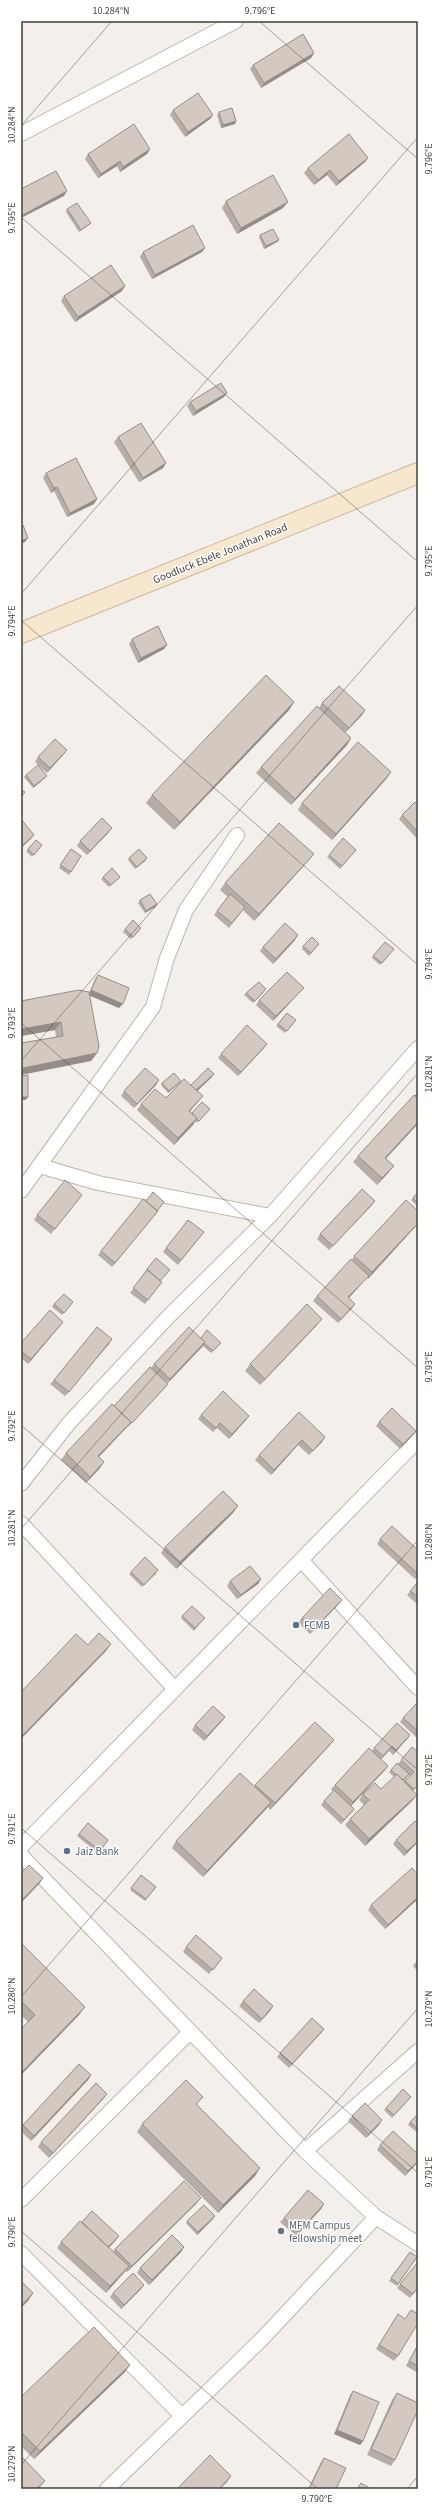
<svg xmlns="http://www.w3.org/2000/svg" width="439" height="2510" viewBox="0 0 439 2510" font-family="'Source Sans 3',sans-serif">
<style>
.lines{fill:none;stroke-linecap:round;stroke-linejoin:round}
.minor-casing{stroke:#bdb5ad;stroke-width:16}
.secondary-casing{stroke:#cdb99f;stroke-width:22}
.minor{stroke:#fff;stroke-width:14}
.secondary{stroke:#f8e7cf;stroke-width:20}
.wall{fill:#b5ada6;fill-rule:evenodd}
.shaded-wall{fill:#948d87}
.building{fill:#d3c9c1;stroke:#948d87}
.ticks{fill:none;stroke:#463f39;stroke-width:1;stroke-opacity:0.45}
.service-dot{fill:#5c6f8a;stroke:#fff;stroke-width:1.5}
.worship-dot{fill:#6b7280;stroke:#fff;stroke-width:1.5}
.labels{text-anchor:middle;stroke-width:3;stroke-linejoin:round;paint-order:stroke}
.street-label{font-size:11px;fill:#463f39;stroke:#fff}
.service-label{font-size:11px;fill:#4e5e75;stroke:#fff;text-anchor:start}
.worship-label{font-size:11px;fill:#5b616d;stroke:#fff;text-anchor:start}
.neatline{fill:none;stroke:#463f39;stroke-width:1.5}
.ticks-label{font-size:10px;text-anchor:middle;fill:#463f39}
</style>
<rect width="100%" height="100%" fill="#f3efea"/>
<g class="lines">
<g class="minor-casing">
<path id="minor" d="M21 134 236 21
M40 1166 98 1183 270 1216
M21 1191 153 1007 167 958 186 910 237 835
M21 1484 69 1423 169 1316 270 1216 418 1048
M21 1523 175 1689
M301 1560 418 1688
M21 1847 418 1440
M21 1855 305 2151 376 2217 418 2244
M305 2151 418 2051
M21 2200 189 2033
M21 2253 181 2415
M107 2489 262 2339 376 2217"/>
</g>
<g class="secondary-casing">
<path id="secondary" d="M21 633 418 473"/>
</g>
<use href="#minor" class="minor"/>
<use href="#secondary" class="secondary"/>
</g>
<path class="wall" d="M314 53 311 58 261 88 250 69 253 65Z
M173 110 213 115 210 119 185 137 170 115Z
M219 112 236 121 235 124 221 128 217 115Z
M150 149 147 154 120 172 117 166 98 178 85 159 88 154Z
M365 162 336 186 327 175 314 185 304 173 308 168Z
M226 201 283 208 237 234 222 208Z
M67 209 91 223 89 225 79 232 66 212Z
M260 235 277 242 264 249 259 237Z
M205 248 202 252 152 279 140 257 143 252Z
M122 291 75 322 61 301 64 296Z
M224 397 193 416 187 406 190 402Z
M118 437 166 463 163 468 139 482 114 442Z
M46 473 97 499 94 504 67 517 54 491 51 493 43 478Z
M132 639 164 649 138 663 129 644Z
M294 702 289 710 174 830 146 803 152 795Z
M322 703 365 710 362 715 345 733 319 708Z
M351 738 347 745 291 805 256 773 261 767Z
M67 750 63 755 47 773 35 762 38 757Z
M26 775 45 778 33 788 24 777Z
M387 778 332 840 298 810 302 803Z
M418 806V840L399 819 402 815Z
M109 832 87 855 77 846 80 841Z
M42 845 32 857 26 851 28 849Z
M71 849 81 856 69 875 59 868Z
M354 852 340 869 327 857 329 855Z
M129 858H147L145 861 135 869 128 860Z
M309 860 254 921 243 910 229 928 214 915 228 897 220 890 225 883Z
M103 877 118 879 109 887 101 879Z
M140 900 155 907 145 913 138 903Z
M125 929 140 930 131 939 123 932Z
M295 940 273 964 260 951 263 947Z
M319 944 309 956 302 949 303 946Z
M392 951 380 965 372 958 373 956Z
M98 975 119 1008 89 995 97 1053 91 1061 56 1037 55 1030 21 1036V1001L89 993 95 979Z
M304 988 300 992 273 1021 256 1005 259 1000Z
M264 992 253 1003 244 995 246 993Z
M287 1013 296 1020 285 1033 276 1026Z
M264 1048 238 1076 218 1058 221 1054Z
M212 1077 197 1091 198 1102 190 1111 192 1113 210 1109 197 1123 195 1121 174 1145 137 1110 141 1104 166 1098 191 1085Z
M159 1080 156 1085 134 1108 121 1096 124 1091Z
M162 1083H179L168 1093 161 1085Z
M415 1096 386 1158 389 1172 377 1185 353 1162 358 1156Z
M418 1192V1207L411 1200Z
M82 1195 51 1234 34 1220 37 1215Z
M372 1205 329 1250 317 1239 320 1234Z
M157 1211 154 1216 112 1267 98 1255 101 1251Z
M418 1211 368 1279 367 1278 349 1298 352 1308 338 1323 313 1301 317 1296 352 1260 354 1256Z
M204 1232 178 1265 163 1252 166 1248Z
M147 1269 161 1281 159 1286 145 1304 130 1293 146 1272H145Z
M73 1302 62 1315 52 1307 54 1304Z
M63 1322 28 1364 21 1358V1343Z
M317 1325 260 1385 245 1371 250 1364Z
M201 1338 219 1345 211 1353 203 1346 167 1383 168 1384 165 1388 128 1427V1426L99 1457 100 1468 86 1483 61 1460 66 1453 114 1406 151 1368 154 1364Z
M112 1339 65 1396 50 1384 54 1380Z
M299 1412 322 1442 309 1455 298 1445 271 1475 255 1460 259 1455Z
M201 1415 246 1420 229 1439 217 1428 213 1432 198 1419Z
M379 1422 413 1435 400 1449 376 1426Z
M233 1513 176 1569 161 1553 165 1547Z
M380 1539 418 1550V1576L415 1579 377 1544Z
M131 1572 157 1573 142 1587 129 1574Z
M261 1579 258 1584 237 1599 227 1586 230 1581Z
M418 1582V1605L407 1595Z
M342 1600 339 1604 310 1634 298 1623 302 1618Z
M182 1616 203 1620 194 1631 181 1618Z
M418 1704V1739L400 1722 403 1718Z
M225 1717 222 1721 204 1741 192 1730 195 1725Z
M410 1735 407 1739 393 1755 389 1751 381 1760 388 1766 385 1770 351 1806 354 1809 351 1813 341 1824 321 1805 324 1801 333 1791 331 1789 335 1785 372 1751 374 1748Z
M334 1740 329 1746 270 1810 268 1807 203 1877 172 1848 176 1841 254 1787 255 1785Z
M412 1747 418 1786 413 1791 412 1801 365 1846 345 1825 350 1819 364 1805 359 1800 363 1794 381 1789 394 1777 389 1772 391 1770 398 1764ZM409 1775 410 1776 405 1782 404 1781Z
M88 1823 108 1840 98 1853 77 1836Z
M396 1840 418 1842 404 1856 393 1844Z
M141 1875 156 1887 145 1901 130 1890Z
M418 1899 385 1929 368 1910 371 1905Z
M21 1943 79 2015 21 2075V2029L28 2022 21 2015Z
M186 1947 222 1958 209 1974 183 1952Z
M418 1959V1972L413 1966Z
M243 2001 273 2006 270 2011 259 2023 239 2006Z
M324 2029 321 2033 289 2068 277 2057 280 2053Z
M91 2075 88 2080 31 2141 21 2131V2128L23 2125Z
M411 2097 392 2118 384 2110 386 2108Z
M104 2098 49 2158 38 2147 41 2142Z
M197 2105 255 2176 218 2213 137 2132 142 2124Z
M352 2116 379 2125 366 2138 348 2121Z
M418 2117V2133L408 2125 410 2122Z
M380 2145 418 2162 405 2176 377 2150Z
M201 2198 196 2204 127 2272 126 2271 106 2293 57 2248 61 2242 81 2223 92 2211 116 2240 109 2248 113 2252 115 2249Z
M324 2204 321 2209 296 2236 280 2222 284 2218Z
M213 2219 197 2235 186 2223 187 2221Z
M181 2252 149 2285 137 2273 140 2268Z
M410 2252 417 2257 397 2286 389 2281Z
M400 2284 418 2288 410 2298 397 2288Z
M144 2285 141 2289 121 2309 110 2297 113 2293Z
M398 2314 405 2319 398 2356 394 2361 376 2349Z
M418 2344V2373L406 2366Z
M130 2365 124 2373 34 2459 21 2446V2397Z
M353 2391 363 2441 360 2445 334 2434 350 2395Z
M397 2393 395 2460 391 2466 367 2455 392 2400Z
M324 2458 336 2489H308L321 2462Z"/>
<path class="shaded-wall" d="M314 53 311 58 261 88 264 83Z
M213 115 210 119 185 137 188 132Z
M236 121 235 124 221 128 223 125Z
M150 149 147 154 120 172 123 167Z
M368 158 365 162 336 186 339 181Z
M120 161 117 166 98 178 101 174Z
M330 170 327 175 314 185 318 180Z
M67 191 64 196 21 218V216Z
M288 202 283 208 237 234 241 228Z
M279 240 277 242 264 249 266 246Z
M205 248 202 252 152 279 155 275Z
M125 286 122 291 75 322 78 317Z
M227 393 224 397 193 416 196 411Z
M166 463 163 468 139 482 143 478Z
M57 487 54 491 51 493 54 488Z
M97 499 94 504 67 517 70 513Z
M28 538 25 542 21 544V541Z
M167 645 164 649 138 663 141 658Z
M294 702 289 710 174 830 180 822Z
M365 710 362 715 345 733 349 728Z
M351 738 347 745 291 805 295 799Z
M67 750 63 755 47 773 50 768Z
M391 772 387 778 332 840 336 834Z
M47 776 45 778 33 788 34 786Z
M112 828 109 832 87 855 90 851Z
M34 835 31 839 21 848 23 845Z
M314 854 309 860 254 921 259 914Z
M147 858 145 861 135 869 137 867Z
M157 904 155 907 145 913 146 911Z
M298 935 295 940 273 964 276 959Z
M304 988 300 992 273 1021 276 1016Z
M91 990 123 1004 119 1008 88 995Z
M61 1022 55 1030 21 1036V1029Z
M267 1044 264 1048 238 1076 241 1072Z
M97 1053 91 1061 21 1075V1070L23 1068Z
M214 1074 212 1077 193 1095 194 1092Z
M159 1080 156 1085 134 1108 137 1104Z
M181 1081 179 1083 168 1093 169 1091Z
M203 1096 198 1102 185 1117 189 1111Z
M21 1097H28L26 1100H21Z
M197 1118 193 1125 174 1145 178 1138Z
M418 1122V1124L381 1164 385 1158Z
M394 1166 389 1172 377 1185 382 1178Z
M375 1201 372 1205 329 1250 333 1246Z
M158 1211 154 1216 112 1267 115 1263Z
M418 1223V1224L368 1279 372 1272Z
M369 1276 365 1280 345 1302 348 1297Z
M355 1304 352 1308 338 1323 341 1319Z
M322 1319 317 1325 260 1385 265 1379Z
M63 1322 60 1326 28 1364 31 1359Z
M112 1339 109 1344 65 1396 69 1392Z
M205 1342 202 1347 167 1384 170 1379Z
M249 1416 246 1420 229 1439 232 1434Z
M131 1422 126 1428 94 1462 98 1456Z
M416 1431 413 1435 400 1449 403 1444Z
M325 1437 322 1442 309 1455 313 1451Z
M302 1440 298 1445 271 1475 274 1470Z
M104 1462 100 1468 86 1483 90 1477Z
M238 1506 233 1513 176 1569 180 1562Z
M261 1579 258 1584 237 1599 241 1595Z
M342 1600 339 1604 310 1634 313 1630Z
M111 1644 106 1651 21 1739V1737Z
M225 1717 222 1721 204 1741 207 1736Z
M410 1735 407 1739 393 1755 396 1750Z
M334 1740 329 1746 270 1810 275 1803Z
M388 1766 385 1770 350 1807 353 1802Z
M417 1795 412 1801 365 1846 369 1839Z
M271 1802 267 1808 203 1877 207 1871Z
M354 1809 351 1813 341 1824 344 1820Z
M418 1841V1842L404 1856 407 1851Z
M43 1878 40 1883 21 1903 23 1899Z
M418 1897V1899L385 1929 388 1925Z
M273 2006 270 2011 259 2023 262 2019Z
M85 2007 79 2015 21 2075V2073Z
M324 2029 321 2033 289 2068 292 2064Z
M91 2075 88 2080 31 2141 34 2136Z
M107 2094 104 2098 49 2158 53 2153Z
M382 2120 379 2125 366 2138 369 2134Z
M418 2161V2162L405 2176 408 2171Z
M260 2168 255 2176 218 2213 223 2205Z
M201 2198 196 2204 127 2272 132 2266Z
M324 2204 321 2209 296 2236 299 2232Z
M215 2216 213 2219 197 2235 198 2232Z
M119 2236 116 2240 105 2251 108 2247Z
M184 2247 181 2252 149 2285 152 2280Z
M129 2266 124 2272 106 2293 110 2286Z
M144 2285 141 2289 121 2309 124 2305Z
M33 2293 28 2301 21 2308V2306Z
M130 2365 124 2373 34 2459 40 2451Z
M337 2430 363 2441 360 2445 334 2434Z
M231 2476 227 2482 220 2489H219Z
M45 2481 38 2489H36Z"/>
<path class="building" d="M303 34 314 53 264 83 253 65Z
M198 93 213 115 188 132 173 110Z
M232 108 236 121 223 125 219 112Z
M134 124 150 149 123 167 120 161 101 174 88 154Z
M349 134 368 158 339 181 330 170 318 180 308 168Z
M56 171 67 191 21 216V189Z
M273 175 288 202 241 228 226 201Z
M77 203 91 223 81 230 67 209Z
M193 225 205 248 155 275 143 252Z
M273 229 279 240 266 246 260 235Z
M111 265 125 286 78 317 64 296Z
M221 383 227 393 196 411 190 402Z
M141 423 166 463 143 478 118 437Z
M76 458 97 499 70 513 57 487 54 488 46 473Z
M21 525H23L28 538 21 541Z
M158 626 167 645 141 658 132 639Z
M266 675 294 702 180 822 152 795Z
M339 686 365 710 349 728 322 703Z
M317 706 351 738 295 799 261 767Z
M55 739 67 750 50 768 38 757Z
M358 742 391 772 336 834 302 803Z
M38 765 47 776 34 786 26 775Z
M21 790 25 792 21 797Z
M415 802 418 806V832L402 815Z
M102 818 112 828 90 851 80 841Z
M21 819 34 835 23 845 21 843Z
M279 823 314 854 259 914 225 883Z
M343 838 356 850 342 866 329 855Z
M36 840 42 845 34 855 28 849Z
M71 849 81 856 71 872 60 865Z
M139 849 147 858 137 867 129 858Z
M112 868 120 877 111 885 103 877Z
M150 894 157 904 146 911 140 900Z
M230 894 245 907 232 923 217 911Z
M133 920 141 928 133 937 125 929Z
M285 923 298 935 276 959 263 947Z
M312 937 319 944 311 953 303 946Z
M385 942 394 949 382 963 373 956Z
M287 972 304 988 276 1016 259 1000Z
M98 975 129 988 123 1004 91 990Z
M259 982 266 989 255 1001 246 993Z
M79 990 89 992 99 1046 97 1053 23 1068 21 1070V1043L63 1036 61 1022 21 1029V1001Z
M287 1013 296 1020 287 1031 278 1024Z
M247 1025 267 1044 241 1072 221 1054Z
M145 1068 159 1080 137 1104 124 1091Z
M208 1068 214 1074 196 1090 191 1085Z
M174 1073 181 1081 169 1091 162 1083Z
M28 1075V1097H21V1076Z
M184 1079 203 1096 189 1111 197 1118 178 1138 141 1104 155 1089 166 1098Z
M418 1092V1099L415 1096Z
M414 1095 418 1099V1122L385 1158 394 1166 382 1178 358 1156Z
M202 1102 210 1109 199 1121 197 1119V1118L192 1113Z
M65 1180 82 1195 55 1229 37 1215Z
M362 1189 375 1201 333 1246 320 1234Z
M153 1192 164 1202 157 1211 146 1201Z
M418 1192V1203L413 1198Z
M143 1199 158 1211 115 1263 101 1251Z
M406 1200 418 1211V1223L372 1272 354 1256Z
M188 1220 204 1232 181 1260 166 1248Z
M156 1258 170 1270 160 1281 147 1269Z
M351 1259 369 1276 348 1297 355 1304 341 1319 317 1296Z
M147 1270 162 1282 148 1300 133 1288Z
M64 1294 73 1302 64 1313 54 1304Z
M307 1304 322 1319 265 1379 250 1364Z
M50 1310 63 1322 31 1359 21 1351V1343Z
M97 1327 112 1339 69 1392 54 1380Z
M189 1327 205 1342 170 1379 154 1364Z
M207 1330 221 1343 213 1351 204 1343 205 1342 201 1338Z
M150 1367 168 1384 132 1423 114 1406Z
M223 1391 249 1416 232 1434 220 1423 216 1428 201 1415Z
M112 1404 131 1422 98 1456 104 1462 90 1477 66 1453Z
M392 1408 416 1431 403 1444 379 1422Z
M299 1412 325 1437 313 1451 302 1440 274 1470 259 1455Z
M223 1491 238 1506 180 1562 165 1547Z
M392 1526 418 1550V1574L380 1539Z
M145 1557 158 1570 144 1585 131 1572Z
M250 1566 261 1579 241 1595 230 1581Z
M418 1582V1597L410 1591Z
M330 1588 342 1600 313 1630 302 1618Z
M192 1606 205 1618 195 1628 182 1616Z
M99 1633 111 1644 21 1737V1692L76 1634 88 1645Z
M417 1703 418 1704V1731L403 1718Z
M213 1706 225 1717 207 1736 195 1725Z
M315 1722 334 1740 275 1803 255 1785Z
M397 1723 410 1735 396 1750 392 1746 383 1756 374 1748Z
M412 1747 418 1752V1785L414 1789 405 1781 414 1772 401 1760Z
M369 1748 388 1766 353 1802 335 1785Z
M397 1763 409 1774 403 1780 397 1774 396 1775 391 1770Z
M240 1773 271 1802 207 1871 176 1841Z
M397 1774 417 1795 369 1839 350 1819 369 1800 363 1794 375 1783 381 1789Z
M334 1790 354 1809 344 1820 324 1801Z
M415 1821 418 1824V1841L407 1851 396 1840Z
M88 1823 108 1840 100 1851 79 1834Z
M29 1865 43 1878 23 1899 21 1897V1873Z
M412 1868 418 1875V1897L388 1925 371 1905Z
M141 1875 156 1887 146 1899 131 1888Z
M196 1935 222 1958 213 1970 186 1947Z
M21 1943 85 2007 21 2073V2029L35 2015 21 2001Z
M254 1989 273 2006 262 2019 243 2001Z
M312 2018 324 2029 292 2064 280 2053Z
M79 2064 91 2075 34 2136 23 2125Z
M186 2080 203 2097 196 2104 260 2168 223 2205 142 2124Z
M96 2083 107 2094 53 2153 41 2142Z
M403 2089 411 2097 394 2115 386 2108Z
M365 2103 382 2120 369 2134 352 2116Z
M416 2116 418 2117V2129L410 2122Z
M393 2131 418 2154V2161L408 2171 380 2145Z
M184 2181 201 2198 132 2266 115 2249Z
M308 2190 324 2204 299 2232 284 2218Z
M204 2205 215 2216 198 2232 187 2221Z
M92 2211 119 2236 108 2247 82 2222Z
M80 2221 129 2266 110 2286 61 2242Z
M172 2235 184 2247 152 2280 140 2268Z
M410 2252 417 2257 398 2284 391 2278Z
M418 2262V2287L413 2294 400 2284Z
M133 2273 144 2285 124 2305 113 2293Z
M21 2281 33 2293 21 2306Z
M411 2310 418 2314V2323L398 2356 379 2345 398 2314 405 2319Z
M94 2327 130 2365 40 2451 21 2432V2397Z
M418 2345V2366L409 2361Z
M353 2391 379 2402 363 2441 337 2430Z
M397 2393 418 2403V2410L395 2460 371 2449Z
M210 2455 231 2476 219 2489H177Z
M21 2456 45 2481 36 2489H21Z
M324 2458 346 2468 336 2489H309Z
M361 2483 371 2489H357Z"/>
<path class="ticks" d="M259 21 418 159M21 126 112 21M21 217 418 562M21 594 418 137M21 620 418 965M21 1023 418 1368M21 1061 418 605M21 1425 418 1770M21 1529 418 1073M21 1828 418 2173M21 1997 418 1540M21 2231 318 2489M21 2465 418 2008M407 2489 418 2476"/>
<g class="service-dot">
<circle cx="296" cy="1625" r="4"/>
<circle cx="67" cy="1851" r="4"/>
</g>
<circle class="worship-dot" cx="281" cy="2231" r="4"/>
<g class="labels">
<g class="street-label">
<text transform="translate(220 553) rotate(-22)" y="4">Goodluck Ebele Jonathan Road</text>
</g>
<g class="service-label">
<text x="304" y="1629">FCMB</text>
<text x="75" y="1855">Jaiz Bank</text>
</g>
<g class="worship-label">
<text x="289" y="2229">MFM Campus<tspan x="289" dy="13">fellowship meet</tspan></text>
</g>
</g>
<rect width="439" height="2510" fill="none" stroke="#ffffff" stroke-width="44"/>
<rect x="22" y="22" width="395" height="2466" class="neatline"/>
<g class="ticks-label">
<text x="111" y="14">10.284°N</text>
<text x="260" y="14">9.796°E</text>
<text transform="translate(11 125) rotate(-90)" y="4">10.284°N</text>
<text transform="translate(428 159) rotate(-90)" y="4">9.796°E</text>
<text transform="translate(11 218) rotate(-90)" y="4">9.795°E</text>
<text transform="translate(428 561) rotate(-90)" y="4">9.795°E</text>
<text transform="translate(11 621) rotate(-90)" y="4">9.794°E</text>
<text transform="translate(428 964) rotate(-90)" y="4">9.794°E</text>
<text transform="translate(11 1023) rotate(-90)" y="4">9.793°E</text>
<text transform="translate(428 1074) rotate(-90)" y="4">10.281°N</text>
<text transform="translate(428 1367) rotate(-90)" y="4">9.793°E</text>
<text transform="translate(11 1426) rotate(-90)" y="4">9.792°E</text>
<text transform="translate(11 1528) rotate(-90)" y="4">10.281°N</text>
<text transform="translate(428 1542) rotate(-90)" y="4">10.280°N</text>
<text transform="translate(428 1770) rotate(-90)" y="4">9.792°E</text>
<text transform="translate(11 1829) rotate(-90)" y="4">9.791°E</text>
<text transform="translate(11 1996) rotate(-90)" y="4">10.280°N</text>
<text transform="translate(428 2009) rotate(-90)" y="4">10.279°N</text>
<text transform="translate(428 2172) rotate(-90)" y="4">9.791°E</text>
<text transform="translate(11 2232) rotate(-90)" y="4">9.790°E</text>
<text transform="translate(11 2464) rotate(-90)" y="4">10.279°N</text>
<text x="317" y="2502">9.790°E</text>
</g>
</svg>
